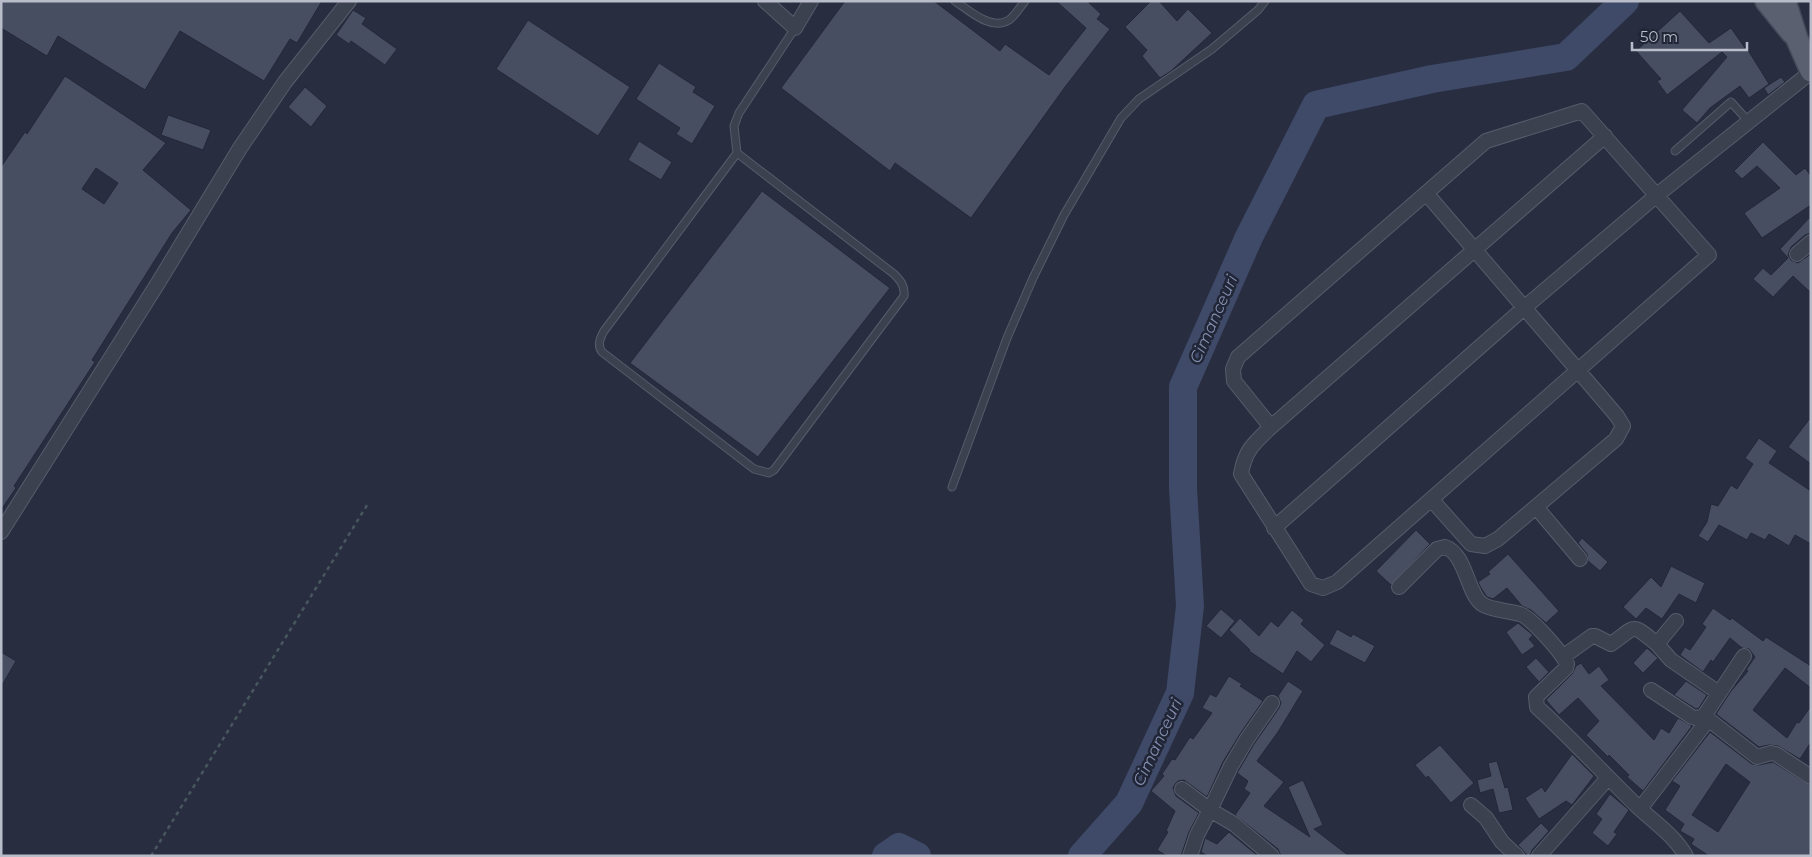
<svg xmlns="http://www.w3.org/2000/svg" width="1812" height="857" viewBox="0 0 1812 857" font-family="Montserrat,sans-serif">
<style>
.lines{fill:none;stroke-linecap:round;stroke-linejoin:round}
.river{stroke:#3f4968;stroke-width:28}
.building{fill:#484e62;stroke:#232838;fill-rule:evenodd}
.lane-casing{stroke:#575c6b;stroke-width:9}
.street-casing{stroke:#575c6b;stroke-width:16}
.primary-casing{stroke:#464a5a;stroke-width:24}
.path{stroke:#48575e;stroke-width:2.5;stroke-dasharray:4 4;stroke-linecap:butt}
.lane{stroke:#3c4150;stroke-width:7}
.street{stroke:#3c4150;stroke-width:14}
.primary{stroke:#5b6070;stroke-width:21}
.labels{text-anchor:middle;stroke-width:5;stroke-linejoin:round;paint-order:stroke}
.water-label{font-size:16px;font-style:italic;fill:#838eb0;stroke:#212636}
</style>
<rect width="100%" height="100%" fill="#282e40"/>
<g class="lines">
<path class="river" d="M886 856 899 847 917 856
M1082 856 1129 803 1180 693 1190 606 1183 488V387L1249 237 1316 105 1432 79 1566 57 1625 1"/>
</g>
<path class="building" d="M1 1H322L297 43 290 39 264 81 180 31 145 90 58 36 47 56 1 28Z
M845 1H934L1000 51 1005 44 1049 75 1086 28 1056 1H1087L1101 14 1097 19 1110 29 1065 87 971 218 895 163 890 171 781 88Z
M1151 1H1159L1177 21 1188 9 1212 33 1171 71 1160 78 1142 56 1147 50 1125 27Z
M353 10 366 18 362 24 397 49 385 65 351 41 349 44 336 35Z
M1680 11 1709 43 1731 28 1745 48 1746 47 1769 84 1749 98 1740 86 1710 108 1697 123 1682 110 1727 57 1722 52 1667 95 1657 81 1661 79 1636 51Z
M528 20 630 87 598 136 496 69Z
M659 63 696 87 693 92 715 106 692 144 676 134 680 128 636 99Z
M65 76 166 143 143 170 191 210 172 233 92 360 95 362 14 486 16 488 1 510V167L25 132 27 134ZM96 168 118 183 104 204 82 189Z
M1781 77 1785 82 1768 95 1764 88Z
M305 87 327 106 311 127 288 107Z
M168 115 211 130 203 150 161 135Z
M639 141 672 162 661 180 628 160Z
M1763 142 1796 175 1805 168 1811 176V205L1762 238 1744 213 1780 188 1757 166 1742 179 1734 171Z
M762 191 890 288 758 457 630 363Z
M1811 216V233L1805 235 1791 247 1788 255 1791 260 1798 263 1811 254V293L1793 276 1773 297 1753 279 1763 268 1771 275 1788 258 1780 249Z
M1811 417V464L1788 447Z
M1759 438 1777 451 1769 463 1811 491V544L1795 535 1789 546 1769 534 1765 540 1751 533 1747 540 1719 525 1708 542 1698 536 1707 522 1711 504 1718 506 1731 485 1737 489 1753 464 1745 458Z
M1416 530 1430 544 1391 585 1376 571Z
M1582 538 1608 562 1600 571 1588 561 1587 554 1578 543Z
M1508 554 1559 611 1546 623 1531 610 1522 606 1507 588 1493 599 1487 597 1481 588 1478 582 1490 574 1488 572Z
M1671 566 1705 583 1696 603 1679 594 1662 619 1646 608 1636 619 1623 607 1651 577 1661 587Z
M1713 608 1730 620 1732 618 1763 641 1766 637 1811 666V688L1785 668 1753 710 1787 738 1797 722 1799 723 1811 706V742L1800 759 1778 746 1769 745 1759 747 1716 714 1731 691 1748 671 1746 670 1755 657 1749 649 1742 648 1730 638 1713 662 1711 660 1703 672 1680 655 1685 647 1690 650 1706 627 1702 624Z
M1221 609 1235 621 1221 638 1206 626Z
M1292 610 1304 620 1301 624 1325 645 1311 662 1297 651 1283 674 1249 651 1250 650 1229 630 1240 618 1259 636 1271 621 1278 627Z
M1518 623 1533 635 1529 639 1535 646 1522 655 1506 632Z
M1337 629 1351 637 1353 634 1375 646 1365 663 1329 644Z
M1647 648 1658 658 1643 673 1633 663Z
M1 652 16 661 1 687Z
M1536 658 1549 672 1539 682 1526 667Z
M1581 663 1589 674 1599 666 1609 680 1601 686 1654 740 1661 728 1669 733 1678 718 1692 726 1643 791 1627 777 1629 775 1609 755 1608 757 1586 735 1599 721 1578 698 1559 715 1546 700 1572 674 1576 666Z
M1229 676 1242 684 1240 686 1263 701 1240 734 1223 762 1207 797 1184 780 1178 781 1175 784 1173 788 1176 796 1199 813 1189 832 1181 856H1167L1157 850 1168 832 1166 831 1175 811 1151 791 1164 776 1162 774 1172 759 1175 760 1190 737 1193 739 1212 713 1202 708 1210 694 1216 697Z
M1288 681 1303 691 1278 732 1257 761 1284 782 1264 806 1310 837 1288 787 1303 780 1323 825 1314 829 1349 856H1281L1278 849 1235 815 1250 793 1244 789 1248 781 1237 773 1254 744 1279 708 1281 703 1278 696Z
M1686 681 1707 695 1699 708 1696 709 1674 695Z
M1710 732 1752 764 1759 765 1773 762 1811 786V856H1709L1691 844 1694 839 1680 831 1684 824 1665 810 1680 786 1672 781ZM1726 764 1750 782 1718 832 1692 815Z
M1440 745 1474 783 1451 803 1428 776 1426 778 1415 765Z
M1572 754 1594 776 1572 805 1566 801 1539 819 1525 798 1542 787 1545 792Z
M1497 761 1505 788 1508 787 1513 810 1499 813 1493 789 1480 793 1477 780 1491 776 1488 763Z
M1610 794 1629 810 1614 832 1617 834 1608 846 1592 833 1602 819 1596 814Z
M1541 823 1549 831 1532 850 1530 856H1528L1518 845Z
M1229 832 1258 856H1205L1206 855 1201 852 1205 838 1217 844Z"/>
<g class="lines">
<g class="lane-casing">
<path id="lane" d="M955 1C970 11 991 31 1009 20 1015 16 1020 7 1025 1
M1675 151 1731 102 1749 122
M737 153 604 331C600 338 597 345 602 352L754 469 769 473 774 470 904 296C905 286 901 281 894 274L737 153 734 126 739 113 795 28
M952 487 1007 338 1033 278 1064 215 1121 118 1139 99 1212 49 1258 10 1265 1"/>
</g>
<g class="street-casing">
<path id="street" d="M765 1 795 28 811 1
M1582 111 1709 255 1337 582 1323 588 1311 584 1241 474C1245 450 1254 443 1271 427L1234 381 1233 369 1238 357 1486 141Z
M1426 193 1617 416 1623 426 1616 439 1498 539 1485 546 1471 544 1431 499
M1797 254 1811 242
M1271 427 1605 136
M1536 507 1580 559
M1274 528 1524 308 1657 195 1811 72
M1 532 158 283 240 148 285 82 349 1
M1399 587 1437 549 1445 547C1466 554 1467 593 1482 604 1490 610 1510 611 1520 614 1532 618 1562 653 1567 664L1566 668 1536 697 1537 707C1572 739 1604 774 1638 807 1655 823 1674 835 1686 856
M1657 644 1671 660 1719 693
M1564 656 1592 636H1595L1611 644C1637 626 1630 622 1657 644L1676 621
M1744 656 1704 716 1757 757 1771 753 1776 754 1811 777
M1651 690 1692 717 1696 718 1704 716
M1272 703 1247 739 1231 766 1210 810 1234 824 1272 856
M1182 789 1210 810 1197 835 1190 856
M1471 805 1486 818 1502 842 1517 856
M1640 809 1708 720
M1539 856 1608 778"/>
</g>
<g class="primary-casing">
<path id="primary" d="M1766 1 1792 33
M1785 1 1797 39 1811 71"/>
</g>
<path class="path" d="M151 856 369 502"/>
<use href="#lane" class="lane"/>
<use href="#street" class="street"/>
<use href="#primary" class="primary"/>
</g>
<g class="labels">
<g class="water-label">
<text transform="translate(1213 319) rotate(-66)" y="6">Cimanceuri</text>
<text transform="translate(1157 742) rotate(-65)" y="6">Cimanceuri</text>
</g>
</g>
<rect width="1812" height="857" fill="none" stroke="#b9bdca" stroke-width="5"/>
<path d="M1632 42v8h115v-8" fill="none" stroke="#b9bdca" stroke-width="2.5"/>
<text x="1640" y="42" font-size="15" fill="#b9bdca" stroke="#212636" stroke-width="4" paint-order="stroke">50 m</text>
</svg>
